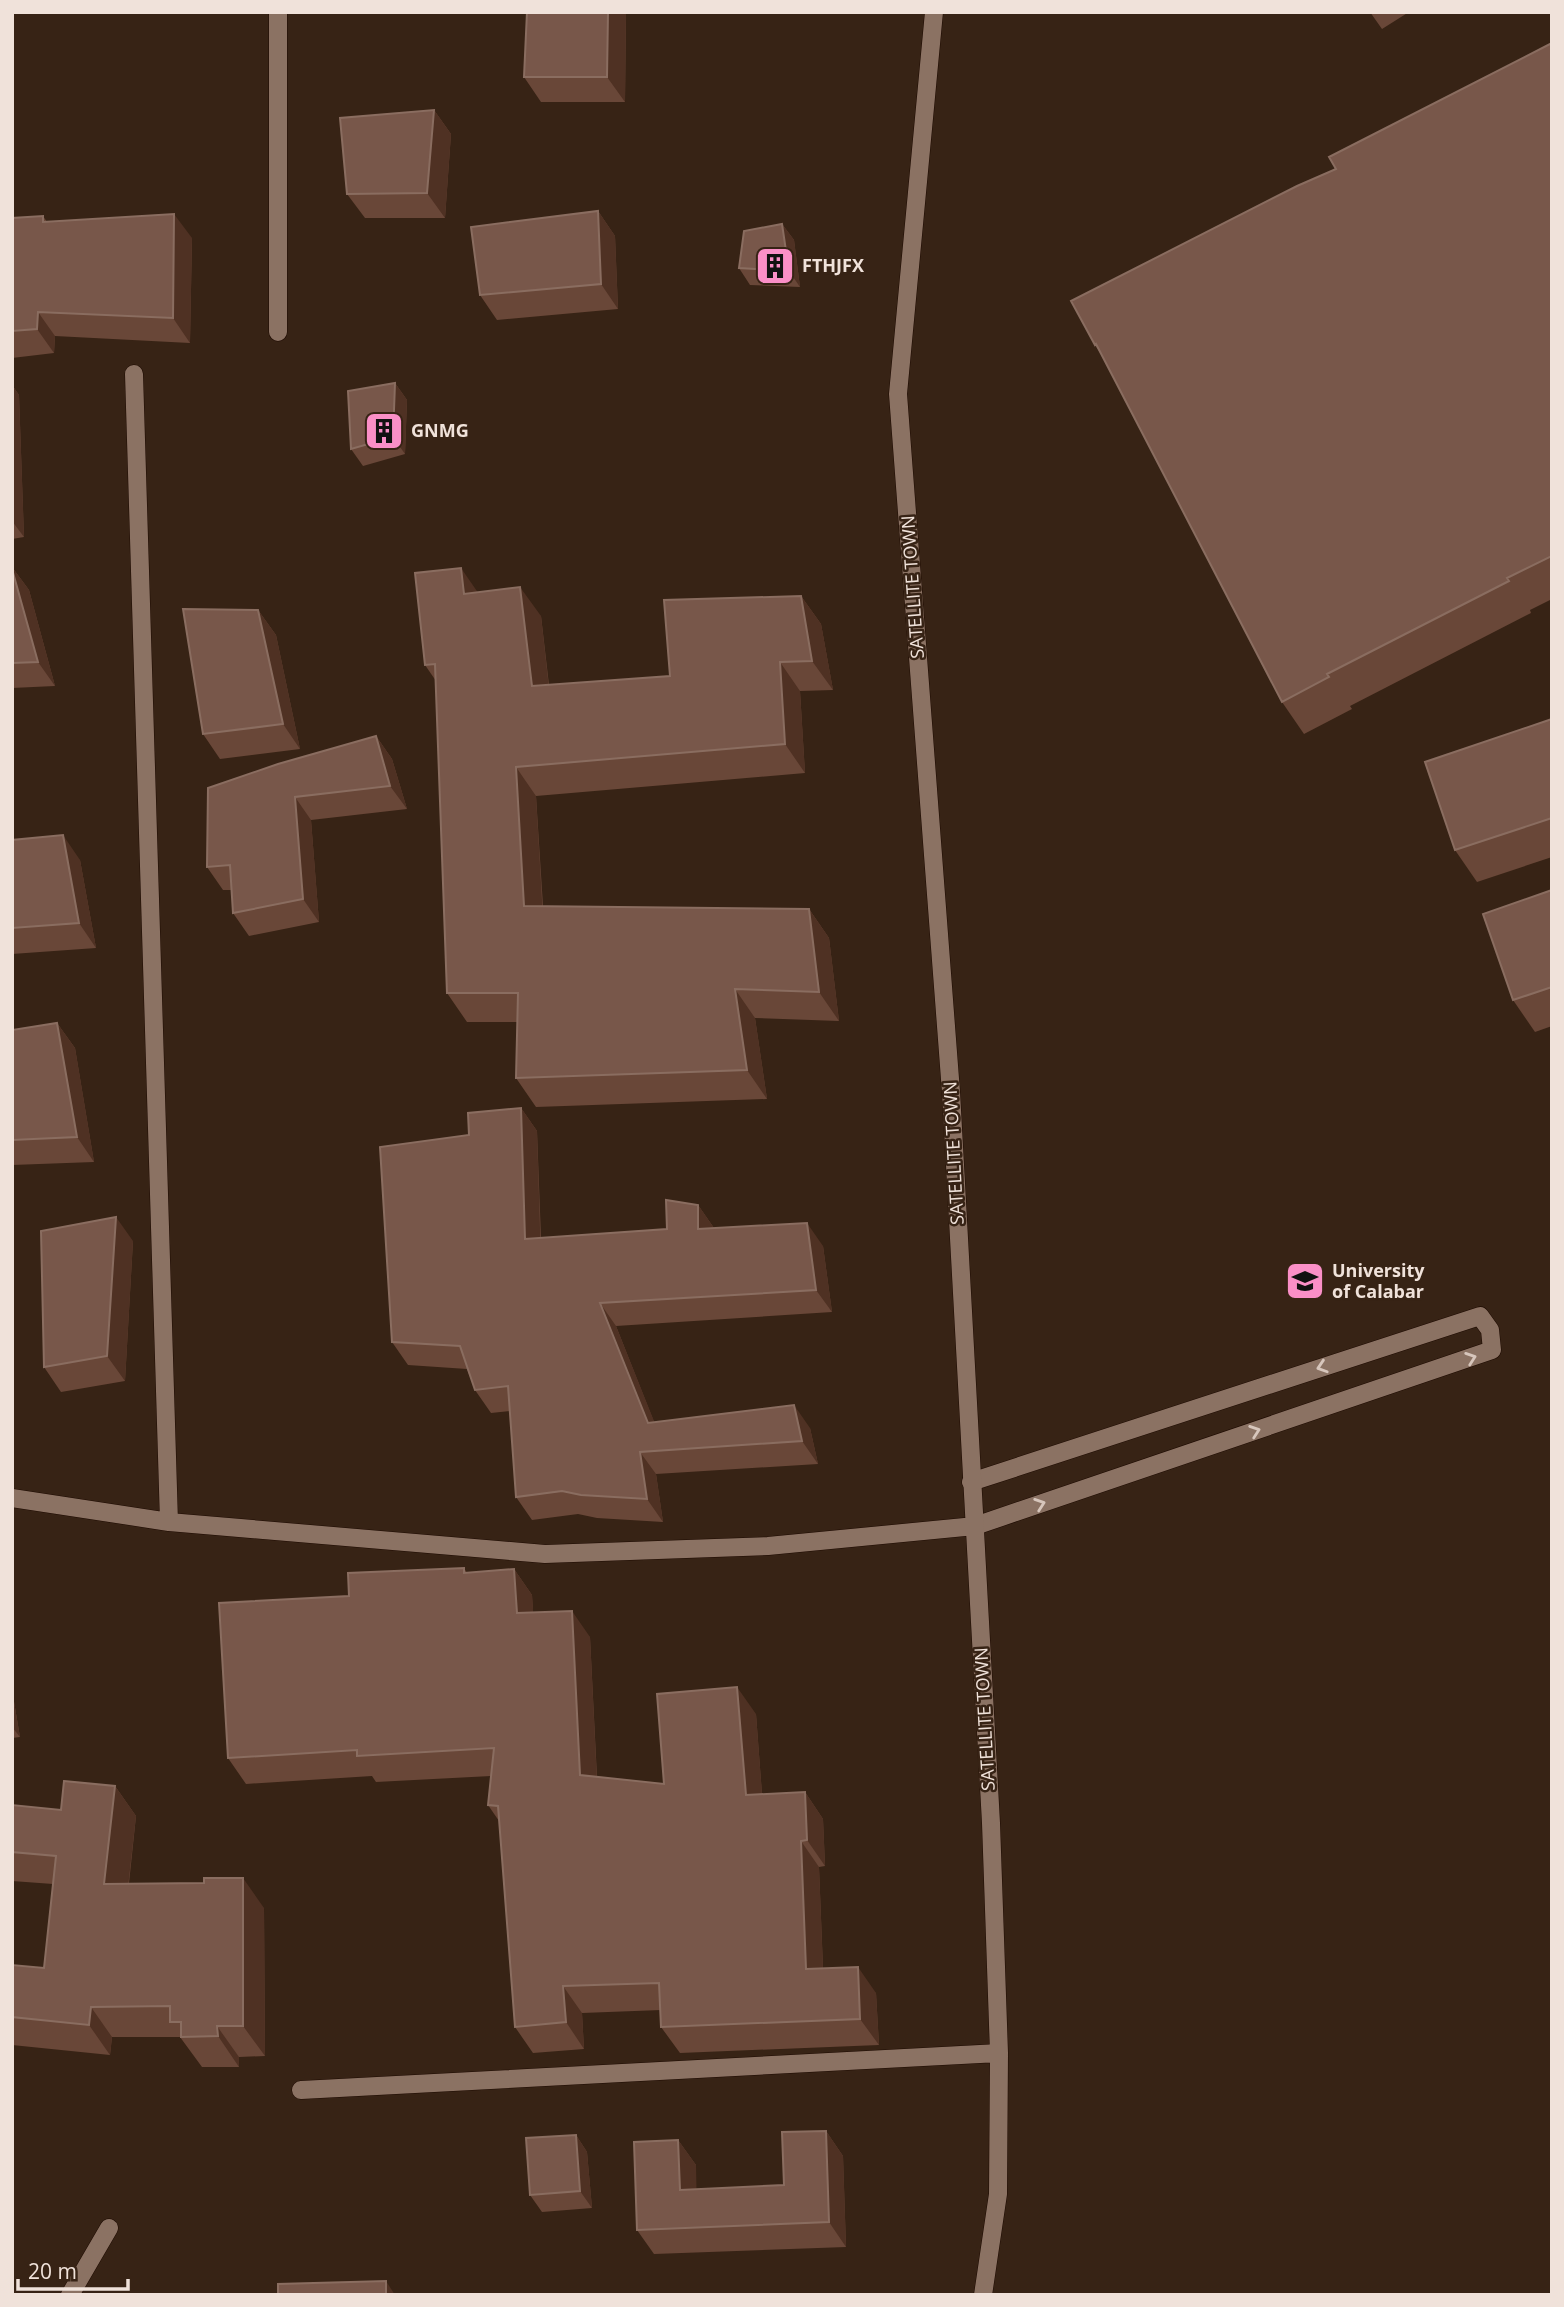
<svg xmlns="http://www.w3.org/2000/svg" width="1564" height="2307" viewBox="0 0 1564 2307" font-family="'Open Sans',sans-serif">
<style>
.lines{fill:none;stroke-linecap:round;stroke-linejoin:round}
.lane-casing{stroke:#1e0b02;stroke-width:19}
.street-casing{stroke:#1e0b02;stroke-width:19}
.lane{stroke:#8b7263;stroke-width:18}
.street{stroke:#8b7263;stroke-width:18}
.wall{fill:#694738}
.shaded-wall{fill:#4f3123}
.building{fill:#78574a;stroke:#8a6d60;stroke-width:2}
.oneway{stroke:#d7c6bc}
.labels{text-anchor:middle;stroke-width:5;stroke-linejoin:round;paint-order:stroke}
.poi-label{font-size:18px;font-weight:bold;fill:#f0e2da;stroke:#372315;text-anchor:start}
.street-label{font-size:18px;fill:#f0e2da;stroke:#372315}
</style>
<rect width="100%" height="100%" fill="#372315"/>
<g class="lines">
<g class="lane-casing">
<path id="lane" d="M971 1482 1480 1316 1490 1330 1492 1350 975 1526
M70 2295 109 2228"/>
</g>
<g class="street-casing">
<path id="street" d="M278 12V332
M934 12 898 394 951 1092 991 1823 999 2053 998 2194 983 2295
M134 374 169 1522
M12 1498 169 1522 545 1554 768 1546 975 1526
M301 2090 999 2053"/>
</g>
<use href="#lane" class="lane"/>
<use href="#street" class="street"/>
</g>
<path class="wall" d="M527 12H626L625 102H541L524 77Z
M1370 12H1409L1382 29Z
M1552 43V599L1530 610 1531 613 1350 706 1352 709 1304 734 1282 702 1103 357 1095 345 1336 169Z
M434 110 451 134 445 218H365L347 194Z
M598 211 615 236 618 309 497 320 480 295Z
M43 216 47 222 192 238 190 343 55 336 54 353 12 358V218Z
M782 224 794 240 800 287 750 285 739 268Z
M395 383 407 400 405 454 363 466 351 449Z
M12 385 19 395 24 537 12 539Z
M12 567 29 590 55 686 12 688Z
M478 592 541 616 549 685 670 676 801 596 821 624 833 690 800 691 805 773 536 796 543 906 809 909 829 938 839 1021 755 1018 767 1099 536 1107 516 1078 517 1022H467L447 993 436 681 425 665Z
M258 610 276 635 300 749 220 759 203 734Z
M1552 719V857L1477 882 1455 850Z
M376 736 392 759 407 809 311 820 319 922 249 936 233 913 232 890H223L207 867 208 788Z
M12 840 80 860 96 948 12 954Z
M1552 890V1026L1535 1032 1513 1000Z
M57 1023 75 1048 94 1162 12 1165V1030Z
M521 1108 537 1131 541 1238 667 1229 698 1205 714 1228 823 1246 832 1312 616 1326 654 1422 810 1428 818 1464 656 1474 663 1522 597 1518 578 1514 532 1520 516 1497 510 1411 491 1413 475 1390 467 1369 408 1365 392 1342 469 1135Z
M133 1241 125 1381 61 1392 44 1367Z
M464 1568 467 1573 514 1569 532 1595 533 1612 590 1637 597 1777 664 1784 756 1714 762 1794 805 1792 823 1819 825 1866 819 1867 823 1968 876 1993 879 2045 680 2053 661 2027V2010L582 2013 584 2049 533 2053 515 2027 499 1821 488 1805 491 1776 376 1782 372 1776 246 1784 228 1758 349 1596Z
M12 1690 20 1737 12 1738Z
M115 1786 136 1816 129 1883 264 1908 265 2056 239 2057V2067H202L180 2037H112L110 2055 12 2045V1965L44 1968 53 1884 12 1881V1805L61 1810Z
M826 2131 843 2156 846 2247 654 2254 637 2230 678 2140 696 2165V2189L784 2185Z
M576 2135 587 2152 592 2208 542 2212 530 2195Z"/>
<path class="shaded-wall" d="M608 12H626L625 102 607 77Z
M434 110 451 134 445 218 427 193Z
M598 211 615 236 618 309 601 284Z
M174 214 192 238 190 343 173 318Z
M782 224 794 240 800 287 789 271Z
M38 312 55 336 54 353 37 329Z
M395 383 407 400 405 454 393 437Z
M12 385 19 395 24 537 12 521Z
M12 567 29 590 55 686 38 662Z
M461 568 481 597 464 594Z
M520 587 541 616 552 715 532 686Z
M801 596 821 624 833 690 812 661Z
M258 610 276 635 300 749 283 724Z
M780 662 800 691 805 773 785 744Z
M376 736 392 759 407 809 390 786Z
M516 767 536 796 544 935 524 906Z
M295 797 311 820 319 922 303 899Z
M63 835 80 860 96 948 79 923Z
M809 909 829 938 839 1021 819 992Z
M735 989 755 1018 767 1099 747 1070Z
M57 1023 75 1048 94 1162 77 1137Z
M521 1108 537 1131 541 1262 525 1239Z
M698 1205 714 1228V1252L698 1229Z
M116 1217 133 1241 125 1381 107 1356Z
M807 1223 823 1246 832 1312 816 1290Z
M600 1303 616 1326 664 1446 648 1423Z
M794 1405 810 1428 818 1464 802 1441Z
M640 1452 656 1474 663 1522 647 1499Z
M514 1569 532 1595 535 1639 517 1613Z
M572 1611 590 1637 598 1802 580 1775Z
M737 1687 756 1714 764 1821 746 1795Z
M12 1690 20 1737 12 1727Z
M115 1786 136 1816 125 1914 104 1884Z
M805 1792 823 1819 825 1866 807 1840Z
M801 1841 819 1867 824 1995 806 1969Z
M243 1878 264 1908 265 2056 243 2026Z
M858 1967 876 1993 879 2045 860 2019Z
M563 1986 582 2013 584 2049 566 2022Z
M91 2007 112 2037 110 2055 89 2025Z
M217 2026 239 2057V2067L218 2036Z
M826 2131 843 2156 846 2247 829 2222Z
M576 2135 587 2152 592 2208 580 2191Z
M678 2140 696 2165 697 2214 680 2190Z
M386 2281 395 2295H386Z"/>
<path class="building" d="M527 12H608L607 77H524Z
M1552 43V556L1507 578 1509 581 1327 674 1329 677 1282 702 1096 344 1095 345 1071 301 1297 186 1336 169 1329 157Z
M434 110 427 193 347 194 340 118Z
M598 211 601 284 480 295 471 227Z
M174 214 173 318 38 312 37 329 12 331V218L43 216V222Z
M782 224 789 271 739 268 744 231Z
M395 383 393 437 351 449 348 391Z
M461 568 464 594 520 587 532 686 670 676 664 600 801 596 812 661 780 662 785 744 516 767 524 906 809 909 819 992 735 989 747 1070 516 1078 518 993H447L435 664 425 665 415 573Z
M12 569 38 662 12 663Z
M183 609 258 610 283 724 203 734Z
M1552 719V818L1455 850 1425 762Z
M376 736 390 786 295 797 303 899 233 913 230 865 207 867 208 788 278 764Z
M63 835 79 923 12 928V840Z
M1552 890V987L1513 1000 1483 914Z
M57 1023 77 1137 12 1140V1030Z
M521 1108 525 1239 667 1229 666 1200 698 1205V1229L807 1223 816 1290 600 1303 648 1423 794 1405 802 1441 640 1452 647 1499 581 1495 562 1491 516 1497 508 1386 475 1390 460 1346 392 1342 380 1147 469 1135 468 1113Z
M116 1217 107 1356 44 1367 41 1231Z
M464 1568V1573L514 1569 517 1613 572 1611 580 1775 664 1784 657 1694 737 1687 746 1795 805 1792 807 1840 801 1841 806 1969 858 1967 860 2019 661 2027 659 1983 563 1986 566 2022 515 2027 498 1806 488 1805 494 1748 357 1756V1750L228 1758 219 1603 349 1596 348 1573Z
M64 1781 115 1786 104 1884 204 1883V1878H243V2026H217L218 2036 181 2037V2022H170V2006L91 2007 89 2025 12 2017V1965L44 1968 56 1856 12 1852V1805L61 1810Z
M826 2131 829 2222 637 2230 634 2142 678 2140 680 2190 784 2185 782 2132Z
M576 2135 580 2191 530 2195 526 2138Z
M386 2281V2295H278V2284Z"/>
<defs><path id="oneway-chevron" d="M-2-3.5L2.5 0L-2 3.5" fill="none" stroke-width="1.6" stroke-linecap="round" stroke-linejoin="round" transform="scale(1.75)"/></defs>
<g class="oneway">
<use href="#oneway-chevron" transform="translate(1471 1358) rotate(-19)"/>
<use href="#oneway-chevron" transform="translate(1322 1367) rotate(162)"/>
<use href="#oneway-chevron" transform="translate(1255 1431) rotate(-19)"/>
<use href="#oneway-chevron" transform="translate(1040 1504) rotate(-19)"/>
</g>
<defs>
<g id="building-square" transform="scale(2.0125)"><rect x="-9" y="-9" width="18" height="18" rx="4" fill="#fa8fc7" stroke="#372315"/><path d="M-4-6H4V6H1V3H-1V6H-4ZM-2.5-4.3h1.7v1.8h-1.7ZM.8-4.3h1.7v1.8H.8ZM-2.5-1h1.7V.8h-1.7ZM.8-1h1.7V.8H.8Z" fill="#111"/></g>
<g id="university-square" transform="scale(2.0125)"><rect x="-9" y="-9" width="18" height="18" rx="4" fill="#fa8fc7" stroke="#372315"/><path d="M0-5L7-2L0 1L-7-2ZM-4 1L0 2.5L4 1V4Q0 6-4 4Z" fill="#111"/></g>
</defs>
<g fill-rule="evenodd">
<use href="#building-square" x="775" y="266"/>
<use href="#building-square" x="384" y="431"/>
<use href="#university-square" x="1305" y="1281"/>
</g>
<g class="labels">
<g class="poi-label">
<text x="802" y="272">FTHJFX</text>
<text x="411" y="437">GNMG</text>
<text x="1332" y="1277">University<tspan x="1332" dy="21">of Calabar</tspan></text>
</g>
<g class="street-label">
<text transform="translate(913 587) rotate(-94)" y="6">SATELLITE TOWN</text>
<text transform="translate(954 1153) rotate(-93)" y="6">SATELLITE TOWN</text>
<text transform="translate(985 1719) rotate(-93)" y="6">SATELLITE TOWN</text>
</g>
</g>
<rect width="1564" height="2307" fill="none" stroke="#f0e2da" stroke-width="28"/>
<path d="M18 2279v10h110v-10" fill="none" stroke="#f0e2da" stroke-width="3.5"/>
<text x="28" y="2279" font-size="21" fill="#f0e2da" stroke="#372315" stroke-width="5" paint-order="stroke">20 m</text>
</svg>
